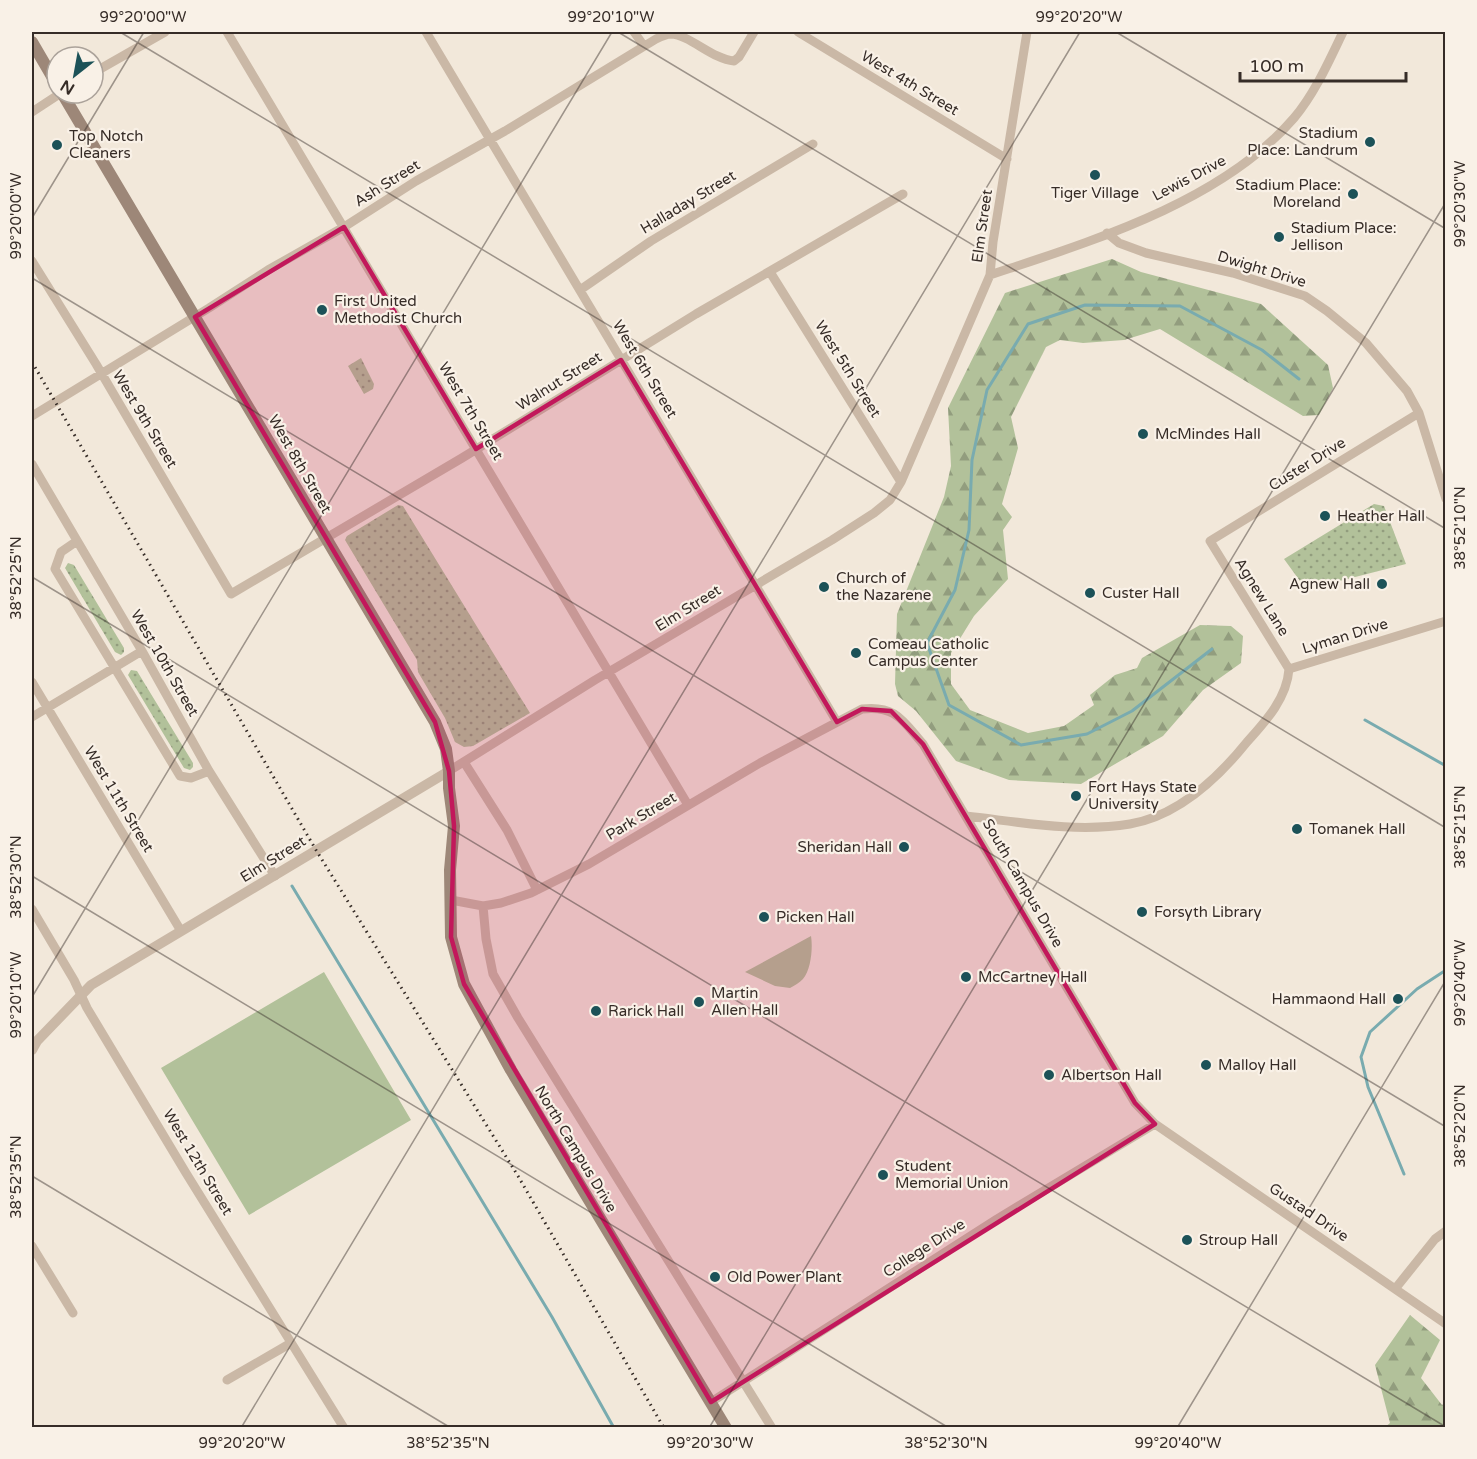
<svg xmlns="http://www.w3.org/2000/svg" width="1477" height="1459" viewBox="0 0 1477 1459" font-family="'Varela Round',sans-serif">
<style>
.grass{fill:url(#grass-dots)}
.forest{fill:url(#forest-firs)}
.garden{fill:#b2c19a}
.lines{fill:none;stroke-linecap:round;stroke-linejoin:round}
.stream{stroke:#79abaf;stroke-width:3}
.minor{stroke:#cab8a6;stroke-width:9}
.tertiary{stroke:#cab8a6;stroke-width:10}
.secondary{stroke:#9d8778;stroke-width:12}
.rail{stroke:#362c27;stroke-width:3;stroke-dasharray:1.5 4.5;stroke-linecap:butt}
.marked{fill:#c2185b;fill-opacity:0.2;stroke:#c2185b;stroke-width:4.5;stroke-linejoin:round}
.ticks{fill:none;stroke:#362c27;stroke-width:1.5;stroke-opacity:0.45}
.poi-dot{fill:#1c5258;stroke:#f9f1e7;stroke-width:2}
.labels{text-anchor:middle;stroke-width:4.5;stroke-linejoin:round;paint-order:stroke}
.street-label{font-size:15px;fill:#362c27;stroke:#f9f1e7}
.poi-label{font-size:15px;fill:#362c27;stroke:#f9f1e7;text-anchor:start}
.neatline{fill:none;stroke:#362c27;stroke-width:2}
.ticks-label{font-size:15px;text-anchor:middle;fill:#362c27}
</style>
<defs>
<pattern id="grass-dots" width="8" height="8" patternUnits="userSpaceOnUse" patternTransform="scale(1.5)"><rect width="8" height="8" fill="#b2c19a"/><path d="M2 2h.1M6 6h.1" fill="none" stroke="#929d7e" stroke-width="1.8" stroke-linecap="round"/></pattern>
<pattern id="forest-firs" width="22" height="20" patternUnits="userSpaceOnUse" patternTransform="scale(1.5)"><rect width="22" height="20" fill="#b2c19a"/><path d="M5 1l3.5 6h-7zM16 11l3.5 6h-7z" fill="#929d7e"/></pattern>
</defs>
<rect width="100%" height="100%" fill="#f2e8da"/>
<path class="grass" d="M361 358 374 384 373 389 364 394 348 366Z
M1374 504 1384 506 1406 564 1316 587 1300 581 1284 559Z
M398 505 403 506 530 713 473 746 464 747 455 742 445 718 418 672 417 660 345 540 347 536Z
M68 563 74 565 124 648V652L121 655 115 652 65 568Z
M131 670 137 671 193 763V767L190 770 184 768 128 675Z"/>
<path class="forest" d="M1112 259 1141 272 1261 304 1328 365 1333 388 1319 415 1303 416 1160 329 1124 340 1083 343 1060 340 1046 347 1011 417 1018 448 1002 504 1012 517 1003 530 1008 579 974 616 951 653V684L970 710 1028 733 1064 726 1094 705 1090 695 1115 675 1137 668 1142 658 1200 625 1231 626 1243 636 1241 663 1203 690 1163 736 1081 784 1009 780 956 761 916 711 898 696 895 684 897 614 944 497 951 466 948 408 1005 293Z
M1410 1315 1440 1340 1421 1378 1442 1405 1445 1403V1427H1385L1390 1423 1375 1365Z"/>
<path class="garden" d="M811 936C813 948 811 970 803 979 799 983 795 985 790 988L775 986 745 972Z
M324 972 411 1120 249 1215 161 1068Z"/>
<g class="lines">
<path class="stream" d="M1212 649 1132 711 1087 734 1021 745 949 705 927 643 955 590 969 530 972 460 987 390 1028 324 1085 305 1180 306 1262 350 1299 379
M1365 720 1446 766
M292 886 552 1317 614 1428
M1404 1174 1368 1087 1361 1057 1370 1032 1417 989 1446 970"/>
<path class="minor" d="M227 32 688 805
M426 32 837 722
M634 32 644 46
M798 32 1007 159
M93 73 165 32
M32 112 61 93
M1107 233 1119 243 1146 253 1233 273 1305 296 1327 311 1366 343 1407 391 1419 413 1446 499
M32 261 96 364 231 594 462 458 696 314 903 194
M770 272 901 482
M990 275C1092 241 1222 202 1294 118 1315 93 1329 61 1343 32
M580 290 651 241 813 144
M32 416 209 308 268 270 344 227 416 181 505 131 656 39C660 37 666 34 671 34 690 35 712 59 734 61L739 57 754 32
M32 464 142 651 209 771 275 876
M77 541 61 552 55 569 180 776 191 778 209 771
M1289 669 1210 541 1419 413
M1289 669 1446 621
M32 682 181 931
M32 717 142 651
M464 762 507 830 537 890
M449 771 595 680 832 540 874 513 890 500 901 482 990 275 993 242 1027 32
M966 816C1020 822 1076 833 1130 824 1177 816 1218 778 1247 742 1266 721 1287 698 1289 669
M451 900 483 906 501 903 531 893 589 864 760 763 862 709C896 705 903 721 923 744L1135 1103 1155 1124 1446 1324
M483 906 486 939 493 974 518 1018 772 1428
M32 909 74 980 87 1008 186 1173 344 1428
M32 1246 73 1313
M1395 1289 1435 1239 1446 1231
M227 1380 291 1343
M711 1402 997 1219 1155 1124"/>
<path class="tertiary" d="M32 1050 37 1041 91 985 449 771"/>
<path class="secondary" d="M32 42 57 85
M62 93 435 722 446 749 449 771V788L454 826 450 870 451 937 464 984 511 1070 726 1428"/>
<path class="rail" d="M32 362 316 850 518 1176 664 1428"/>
</g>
<path class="marked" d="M344 227 476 449 621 360 837 722 862 709 891 711 923 744 1135 1103 1155 1124 711 1402 464 984 451 937 454 826 449 771 435 722 195 317Z"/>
<path class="ticks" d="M120 32 1446 828M618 32 1446 529M1116 32 1446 229M32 218 144 32M32 278 1446 1127M32 577 1446 1427M32 876 949 1428M32 997 612 32M32 1176 451 1428M241 1428 1080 32M709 1428 1446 202M1177 1428 1446 980"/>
<g class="poi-dot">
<circle cx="1370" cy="142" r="6"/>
<circle cx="57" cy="145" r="6"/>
<circle cx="1095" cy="175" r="6"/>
<circle cx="1353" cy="194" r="6"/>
<circle cx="1279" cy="237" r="6"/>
<circle cx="322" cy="310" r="6"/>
<circle cx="1143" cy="434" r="6"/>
<circle cx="1325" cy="516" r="6"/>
<circle cx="1382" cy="584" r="6"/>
<circle cx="824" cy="587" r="6"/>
<circle cx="1090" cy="593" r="6"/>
<circle cx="856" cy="653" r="6"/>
<circle cx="1076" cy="796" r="6"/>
<circle cx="1297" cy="829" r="6"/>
<circle cx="904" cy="847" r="6"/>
<circle cx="1142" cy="912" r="6"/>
<circle cx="764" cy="917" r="6"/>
<circle cx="966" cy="977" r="6"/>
<circle cx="1398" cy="999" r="6"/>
<circle cx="699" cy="1002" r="6"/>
<circle cx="596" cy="1011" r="6"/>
<circle cx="1206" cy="1065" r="6"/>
<circle cx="1049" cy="1075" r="6"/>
<circle cx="883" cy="1175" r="6"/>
<circle cx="1187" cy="1240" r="6"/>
<circle cx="715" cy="1277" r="6"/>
</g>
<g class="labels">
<g class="street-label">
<text transform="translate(910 83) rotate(31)" y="5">West 4th Street</text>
<text transform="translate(1189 178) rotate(-28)" y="5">Lewis Drive</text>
<text transform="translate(387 183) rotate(-32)" y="5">Ash Street</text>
<text transform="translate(688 202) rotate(-31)" y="5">Halladay Street</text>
<text transform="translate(982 226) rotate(-82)" y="5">Elm Street</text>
<text transform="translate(1262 269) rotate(17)" y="5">Dwight Drive</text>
<text transform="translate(645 369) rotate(59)" y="5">West 6th Street</text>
<text transform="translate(848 369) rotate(58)" y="5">West 5th Street</text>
<text transform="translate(559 381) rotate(-32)" y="5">Walnut Street</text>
<text transform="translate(471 411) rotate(59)" y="5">West 7th Street</text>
<text transform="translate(145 419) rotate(59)" y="5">West 9th Street</text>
<text transform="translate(300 464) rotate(60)" y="5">West 8th Street</text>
<text transform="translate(1307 464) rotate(-32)" y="5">Custer Drive</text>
<text transform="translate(1262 597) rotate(58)" y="5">Agnew Lane</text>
<text transform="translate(688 608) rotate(-32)" y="5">Elm Street</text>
<text transform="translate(1345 636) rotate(-17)" y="5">Lyman Drive</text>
<text transform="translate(165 663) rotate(60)" y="5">West 10th Street</text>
<text transform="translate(119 799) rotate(59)" y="5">West 11th Street</text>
<text transform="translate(641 816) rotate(-31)" y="5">Park Street</text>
<text transform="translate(273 859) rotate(-32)" y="5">Elm Street</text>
<text transform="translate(1023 883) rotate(60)" y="5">South Campus Drive</text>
<text transform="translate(576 1149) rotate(59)" y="5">North Campus Drive</text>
<text transform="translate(198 1162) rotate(59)" y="5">West 12th Street</text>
<text transform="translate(1309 1212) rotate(34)" y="5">Gustad Drive</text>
<text transform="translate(924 1248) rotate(-33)" y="5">College Drive</text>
</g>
<g class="poi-label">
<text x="1358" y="138" text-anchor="end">Stadium<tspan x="1358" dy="17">Place: Landrum</tspan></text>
<text x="69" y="141">Top Notch<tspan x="69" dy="17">Cleaners</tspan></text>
<text x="1341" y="190" text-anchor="end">Stadium Place:<tspan x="1341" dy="17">Moreland</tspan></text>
<text x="1095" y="198" text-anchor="middle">Tiger Village</text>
<text x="1291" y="233">Stadium Place:<tspan x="1291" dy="17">Jellison</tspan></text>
<text x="334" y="306">First United<tspan x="334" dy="17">Methodist Church</tspan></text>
<text x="1155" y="439">McMindes Hall</text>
<text x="1337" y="521">Heather Hall</text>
<text x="836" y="583">Church of<tspan x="836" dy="17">the Nazarene</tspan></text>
<text x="1370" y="589" text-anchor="end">Agnew Hall</text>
<text x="1102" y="598">Custer Hall</text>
<text x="868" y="649">Comeau Catholic<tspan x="868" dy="17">Campus Center</tspan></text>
<text x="1088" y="792">Fort Hays State<tspan x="1088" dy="17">University</tspan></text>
<text x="1309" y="834">Tomanek Hall</text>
<text x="892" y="852" text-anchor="end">Sheridan Hall</text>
<text x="1154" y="917">Forsyth Library</text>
<text x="776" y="922">Picken Hall</text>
<text x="978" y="982">McCartney Hall</text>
<text x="711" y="998">Martin<tspan x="711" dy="17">Allen Hall</tspan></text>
<text x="1386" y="1004" text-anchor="end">Hammaond Hall</text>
<text x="608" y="1016">Rarick Hall</text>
<text x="1218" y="1070">Malloy Hall</text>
<text x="1061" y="1080">Albertson Hall</text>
<text x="895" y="1171">Student<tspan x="895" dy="17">Memorial Union</tspan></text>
<text x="1199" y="1245">Stroup Hall</text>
<text x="727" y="1282">Old Power Plant</text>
</g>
</g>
<rect width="1477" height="1459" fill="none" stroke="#f9f1e7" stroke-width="66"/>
<g transform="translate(75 75) rotate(211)"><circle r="28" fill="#f9f1e7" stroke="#aba29a" stroke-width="1.5"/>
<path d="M0-4.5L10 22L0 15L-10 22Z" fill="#1c5258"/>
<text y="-9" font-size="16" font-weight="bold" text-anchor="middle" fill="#362c27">N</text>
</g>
<path d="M1240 72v9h166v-9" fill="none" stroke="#362c27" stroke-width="3"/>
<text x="1249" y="72" font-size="18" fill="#362c27" stroke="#f9f1e7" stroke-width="4.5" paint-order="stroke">100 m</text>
<rect x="33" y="33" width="1411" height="1393" class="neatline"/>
<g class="ticks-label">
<text x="143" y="22">99°20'00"W</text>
<text x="611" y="22">99°20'10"W</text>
<text x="1079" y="22">99°20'20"W</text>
<text transform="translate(1460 204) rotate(-90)" y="5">99°20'30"W</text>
<text transform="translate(16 216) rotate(-90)" y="5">99°20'00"W</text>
<text transform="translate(1460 528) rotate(-90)" y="5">38°52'10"N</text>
<text transform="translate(16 578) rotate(-90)" y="5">38°52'25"N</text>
<text transform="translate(1460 827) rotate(-90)" y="5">38°52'15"N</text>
<text transform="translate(16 877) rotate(-90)" y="5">38°52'30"N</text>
<text transform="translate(1460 983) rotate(-90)" y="5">99°20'40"W</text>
<text transform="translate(16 995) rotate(-90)" y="5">99°20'10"W</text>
<text transform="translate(1460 1126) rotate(-90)" y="5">38°52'20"N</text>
<text transform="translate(16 1177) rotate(-90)" y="5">38°52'35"N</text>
<text x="242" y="1448">99°20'20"W</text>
<text x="448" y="1448">38°52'35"N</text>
<text x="710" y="1448">99°20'30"W</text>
<text x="946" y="1448">38°52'30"N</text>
<text x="1178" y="1448">99°20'40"W</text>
</g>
</svg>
